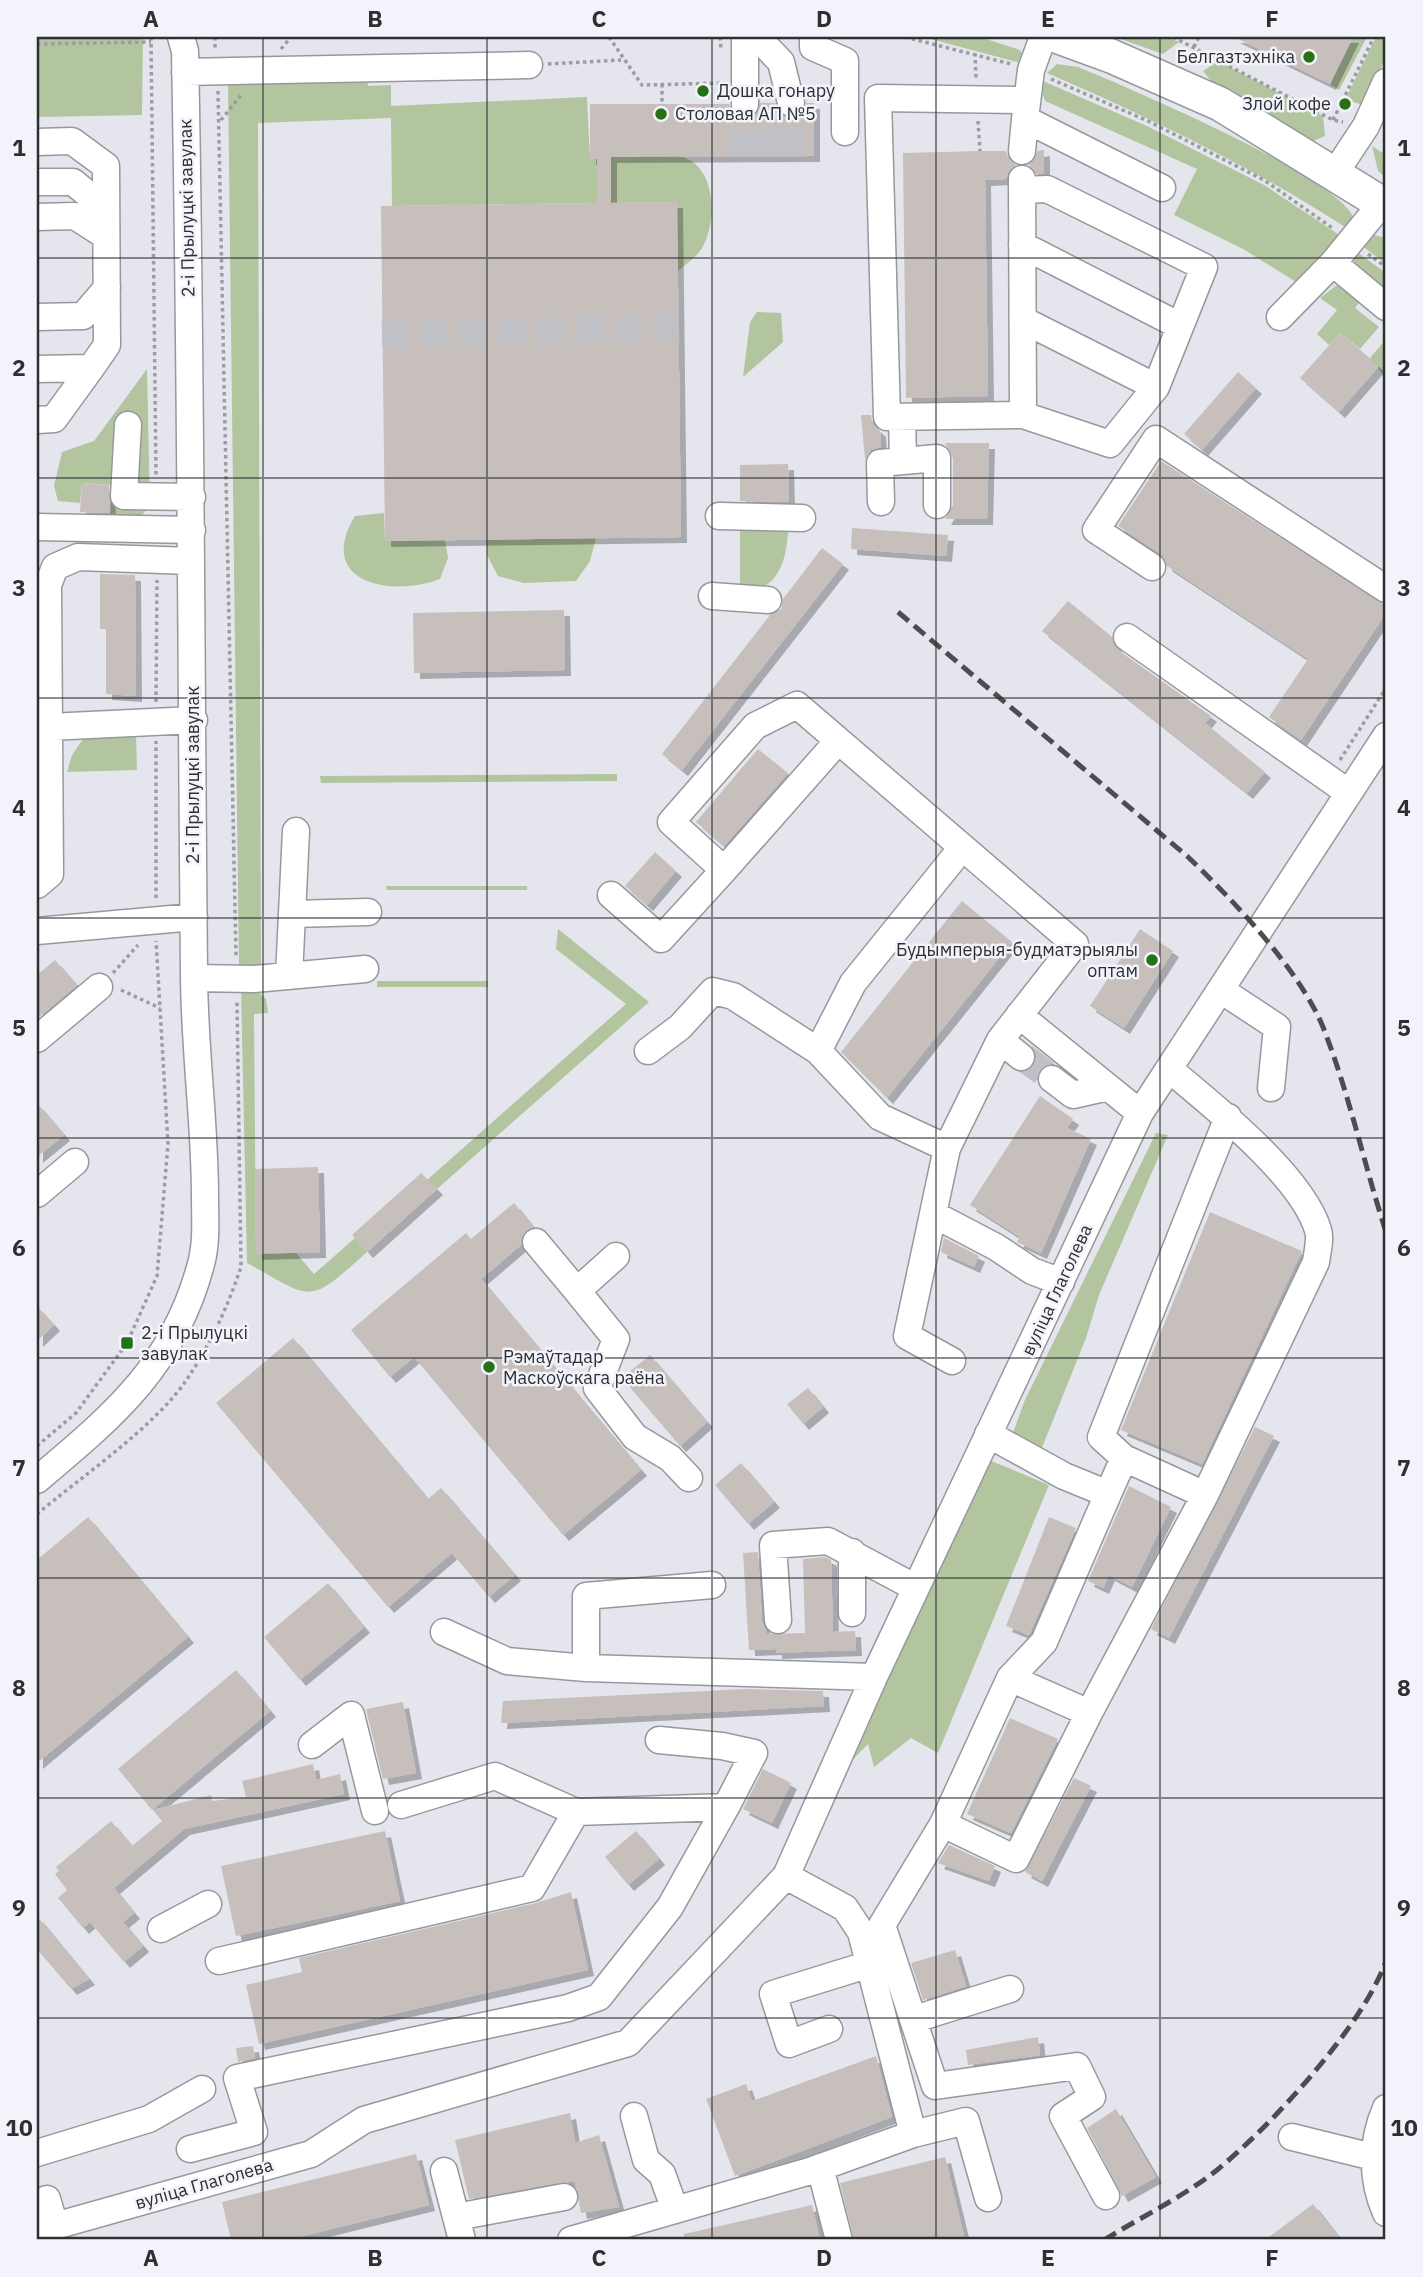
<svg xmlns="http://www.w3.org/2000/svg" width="1423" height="2277" viewBox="0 0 1423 2277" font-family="'IBM Plex Sans',sans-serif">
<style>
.green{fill:#b2c59f}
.building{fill:#c6bfbc;filter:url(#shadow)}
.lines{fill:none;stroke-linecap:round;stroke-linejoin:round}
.minor-tunnel{stroke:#c0c1c7;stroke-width:26;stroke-dasharray:26 13;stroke-linecap:butt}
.minor-casing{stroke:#97989e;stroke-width:29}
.major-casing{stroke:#97989e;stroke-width:36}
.path{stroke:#9c9da2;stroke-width:3.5;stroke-dasharray:3.5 3.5;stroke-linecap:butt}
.minor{stroke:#fff;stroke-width:26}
.major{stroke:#fff;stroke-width:33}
.rail{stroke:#4c4d50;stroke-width:5;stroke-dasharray:14 7;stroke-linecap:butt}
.grid{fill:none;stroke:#2e2f31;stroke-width:2;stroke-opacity:0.55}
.poi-dot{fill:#267115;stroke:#f3f4fb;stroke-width:2.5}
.labels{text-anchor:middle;stroke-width:5;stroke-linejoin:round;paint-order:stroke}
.poi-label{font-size:18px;fill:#2e2f31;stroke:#f3f4fb;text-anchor:start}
.street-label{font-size:18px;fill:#2e2f31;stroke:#f3f4fb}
.neatline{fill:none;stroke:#2e2f31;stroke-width:2.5}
.grid-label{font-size:23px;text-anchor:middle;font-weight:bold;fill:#2e2f31}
</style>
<defs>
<filter id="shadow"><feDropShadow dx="6" dy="6" stdDeviation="0" flood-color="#0004"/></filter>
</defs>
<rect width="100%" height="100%" fill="#e5e6ed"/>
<path class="green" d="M37 37H143L142 115 38 117Z
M923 37H980L1020 50 1028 65Z
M1115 37H1166L1179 42 1163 54Z
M1353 37H1367L1339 90 1330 84Z
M1376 37H1386V57L1364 105 1345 100Z
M1218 61 1323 116 1325 136 1304 145 1220 92 1203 71Z
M1057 64 1078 67C1122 85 1347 180 1354 220L1345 227C1250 166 1151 118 1047 73Z
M367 78 368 86 391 85V106L587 97 590 158 597 159V203L392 206 391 118 258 123 261 967 239 970 228 84Z
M1043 81 1147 126 1264 185 1341 236 1301 285 1243 249 1174 215 1197 169 1045 101 1041 88Z
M1372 146 1386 155V178L1378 171Z
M611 157C627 157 670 153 683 157 717 168 717 223 702 248 697 257 686 264 678 271L677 202 611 203Z
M1374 235 1386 238V264L1361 245Z
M1357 252 1386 273V295L1357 270 1354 261Z
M1337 285 1344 286 1362 299 1355 308 1379 327 1360 349 1340 333 1329 345 1317 334 1337 310 1320 298Z
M757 312 781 313 783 342 743 377 750 322Z
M1386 339V372L1383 375 1370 358Z
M147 369 150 506 138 519 110 518 112 485 82 483 80 503 58 501 54 486 62 452 94 441Z
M789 510C788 534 789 574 763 587 757 589 747 589 740 590V511Z
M384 513 385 541 445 540 448 558 440 579C390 598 315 582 355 516Z
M596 538 590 561 576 581 524 583 498 576 487 555V540Z
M136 734 137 770 67 772 72 755 83 739Z
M617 774V781L321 783 320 776Z
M386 886H527V890H387Z
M558 929 649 1002 437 1189 427 1180 626 1004 556 949Z
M377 981H488V987H377Z
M241 988H254L266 999 268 1013 254 1014 256 1253H296L314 1274 355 1238 367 1252C307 1306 314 1300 247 1263Z
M1156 1133 1168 1135 1099 1295 1086 1338 1041 1450 1012 1436 1024 1402Z
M984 1458 1049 1485 938 1753 911 1738 874 1767 868 1744 832 1781Z"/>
<path class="building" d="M1234 37H1353L1330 84Z
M775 103 780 114 794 118 802 114 806 103H814V156L611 157V203L677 202 681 537 385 541 381 206 597 203V159H590V104H729L737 117 746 120 758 112 761 104Z
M1044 150V173L1036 174 1029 165 1038 151Z
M980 151H1006L1008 158 1016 165 1009 171 1006 179 985 180 988 396 906 398 903 153Z
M1340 333 1379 366 1339 412 1300 378Z
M1238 372 1256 388 1202 450 1184 434Z
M861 415H871L873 425 880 431 881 447 871 450 865 459Z
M945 443H989L987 519H945L953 505V458Z
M1161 461 1386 606V613L1301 740 1269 717 1308 659 1167 566 1161 554 1118 526Z
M788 464 789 502 740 501V465Z
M82 483 109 485 110 513 80 512Z
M852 528 948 535 946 556 851 549Z
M822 548 843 564 682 770 662 754 770 615 781 609 783 599Z
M100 574 135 575 136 696 106 694V629H100Z
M1068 601 1111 636 1118 650 1211 716 1205 723 1265 772 1247 793 1042 631Z
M564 610 565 670 414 673 413 613Z
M758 749 788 773 724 846 696 822Z
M655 852 676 871 647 905 625 886Z
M962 901 1012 942 887 1098 841 1052Z
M1140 929 1173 951 1124 1028 1090 1006Z
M55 960 77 985 37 1019V975Z
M1031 1045 1054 1063 1040 1069 1036 1077 1028 1071 1037 1059Z
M1040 1096 1073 1119 1067 1128 1091 1139 1041 1253 1017 1242 1020 1237 970 1205Z
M37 1103 64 1135 37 1157Z
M318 1167 320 1252 256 1254 255 1169Z
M421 1173 437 1189 367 1252 352 1235Z
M514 1203 533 1227 522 1236 521 1245 481 1279 641 1470 563 1535 414 1357 390 1377 351 1330 466 1233 471 1239Z
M1210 1212 1302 1251 1202 1464 1121 1430Z
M944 1238 979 1256 974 1267 941 1252Z
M37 1306 54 1325 37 1341Z
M293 1338 428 1499 441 1488 515 1575 489 1597 452 1553 388 1607 216 1403Z
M650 1355 707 1422 680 1446 622 1378Z
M808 1388 823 1407 803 1424 787 1404Z
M1255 1427 1274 1436 1169 1638 1151 1629Z
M741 1463 774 1502 748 1524 715 1485Z
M1129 1486 1171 1507 1132 1587 1109 1575 1103 1588 1088 1581Z
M88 1517 188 1637 37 1763V1560Z
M1049 1517 1076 1528 1029 1635 1006 1626Z
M758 1552 762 1621 767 1634 805 1633 803 1559 825 1557 831 1560 833 1632 855 1631 856 1650 776 1653V1649L749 1650 743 1553Z
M328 1583 364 1627 300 1680 264 1637Z
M236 1670 270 1711 152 1810 118 1769Z
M746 1689 823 1691 824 1706 501 1723 503 1701Z
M403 1702 416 1773 383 1779 366 1709Z
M1010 1718 1058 1739 1011 1833 967 1814Z
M313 1764 316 1780 340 1774 344 1794 184 1829 114 1888 134 1913 123 1922 143 1946 124 1962 90 1922 83 1928 58 1898 67 1890 55 1874 59 1871 56 1867 111 1821 132 1846 162 1821 153 1810 211 1795 212 1801 246 1797 242 1781Z
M763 1769 791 1783 772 1823 743 1809Z
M1074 1778 1091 1786 1042 1881 1025 1872Z
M385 1831 400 1901 236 1936 221 1866Z
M636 1831 659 1859 628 1885 605 1857Z
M949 1845 995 1866 989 1881 938 1863Z
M571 1892 588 1970 259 2044 246 1985 302 1972 299 1958 536 1903Z
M37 1916 89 1979 71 1989 37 1949Z
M955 1950 966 1986 923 2000 911 1963Z
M1038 2037 1040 2055 968 2065 966 2050Z
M253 2046 255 2058 238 2062 236 2048Z
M876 2056 892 2117 735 2176 706 2099 746 2084 752 2101Z
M1116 2109 1156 2177 1122 2196 1087 2128Z
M570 2113 575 2143 599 2135 619 2207 581 2213 575 2181 469 2199 455 2140Z
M416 2154 429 2205 287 2240H231L222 2202Z
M945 2157 965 2240H854L840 2183Z
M1313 2204 1341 2240H1265Z
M812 2205 820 2240H684V2234Z"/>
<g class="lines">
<path class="minor-tunnel" d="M771 156 772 103
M791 156V103
M745 157V104
M382 334 679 327
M1021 1057 1052 1079"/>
<g class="minor-casing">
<path id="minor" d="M757 37 781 62 791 103
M813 37V47L845 61V132
M1043 37 1031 70 1025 119 1162 188
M185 72 529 65
M745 104V37
M37 142 72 141 106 166 107 345 91 368 37 369
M1022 151 1025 119
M1335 173 1366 126 1386 82
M1022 179 1023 415
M37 182H73L106 209
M1022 190 1047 189 1204 267 1156 387 1110 444 1023 415 887 417 878 98 1027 100
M37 217 75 216 106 236
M1022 245 1180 326
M1333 263 1386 307
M37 317 83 316 107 288
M1280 317 1333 263 1382 203
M1023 320 1156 387
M902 417 903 461 937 458V505
M37 420 54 419 91 368
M128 425 124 496 192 497
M881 502 880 463 903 461
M719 516 802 518
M37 527 192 530
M1152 567 1096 530 1156 439 1386 589
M712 596 768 600
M1127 637 1349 793
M49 727 194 720
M724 870 838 741
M37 885 50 874 48 585 55 567 78 557 191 561
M611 895 661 939 724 870 671 822 755 726 797 705 1075 944 1000 1040 1021 1057
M292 914 368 912
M37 931 194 917
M289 976 296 831
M194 978 254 979 365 969
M1221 990 1277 1027 1271 1088
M1019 1015 1140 1113
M37 1039 99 987
M1000 1040 947 1148 933 1214 996 1247 1032 1271 1061 1282
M648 1051 680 1027 713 991 733 996 818 1051
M1052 1079 1073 1095 1108 1087
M947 1148 880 1117 818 1051 853 983 961 849
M37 1194 75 1162
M933 1214 907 1336 952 1361
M536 1242 577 1291
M616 1256 577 1291 616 1339 597 1388 635 1437 670 1458 689 1478
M988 1434 1064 1476 1108 1494 1124 1458 1205 1495 1316 1262C1317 1253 1321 1239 1318 1230 1302 1176 1212 1105 1169 1069
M1124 1458 1101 1437 1228 1117
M37 1480C114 1415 174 1366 201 1264 207 1242 205 1219 205 1197 205 1122 194 1047 194 972 191 665 191 358 185 51L181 37
M712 1585 586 1596V1668L874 1677
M852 1613V1552
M778 1620 773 1545 828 1541 916 1588
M444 1632 507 1661 586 1668
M1010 1678 1089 1713
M312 1745 351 1715 375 1811
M401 1805 495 1776 576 1812 726 1807 754 1753 722 1746 659 1740
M943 1824 1016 1859 1089 1713 1205 1495
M161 1929 208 1904
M219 1961 532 1888 576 1812
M915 2019 1010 1989
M829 2029 789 2044 773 1994 870 1964
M1386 2108C1371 2142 1371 2179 1386 2213
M634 2116 646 2160 662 2174 675 2210
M913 2134 966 2121 988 2198
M1292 2137 1373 2157
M190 2149 254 2132 237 2078 568 2008 599 1997 670 1907 726 1807
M37 2153 149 2119 202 2089
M820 2167 839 2240
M444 2171 462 2240
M1106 2196 1063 2116 1092 2097 1077 2066 935 2086 882 1925 943 1824 1010 1678 1044 1642 1108 1494
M47 2199 55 2226
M456 2217 564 2197
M37 2231 311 2154 364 2120 628 2043 786 1876 874 1677 1140 1113 1386 736
M571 2240 810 2171 913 2134 861 1932 845 1908 786 1876"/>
</g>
<g class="major-casing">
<path id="major" d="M1059 37 1111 56 1220 104 1386 206"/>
</g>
<path class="path" d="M151 37 156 475
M215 37V49
M609 37 642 85 725 83
M720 37 721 49
M905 37 1011 64
M1173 37 1333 120 1343 122
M37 44 151 42
M1194 47 1199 37
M281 49 291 37
M975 53 976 79
M548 64 621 60
M1051 79 1148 121 1264 180 1334 229
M662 84V104
M218 91 236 958
M221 120 242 94
M1333 120 1374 37
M978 121 980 151
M1368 254 1386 267
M156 702 157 580
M1340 760 1386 688
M156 898V741
M113 973 138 945
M121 990 160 1008
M37 1446 76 1413 127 1343 157 1276 168 1144 156 941
M37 1514C80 1478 154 1427 185 1382 209 1348 228 1306 241 1267L237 1001"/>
<use href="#minor" class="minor"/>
<use href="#major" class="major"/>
<path class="rail" d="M898 612 1187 856C1232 899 1299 969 1323 1027 1349 1093 1364 1164 1386 1232
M1386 1062V1093
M1104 2240C1141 2217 1183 2197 1217 2170 1271 2126 1363 2026 1386 1961"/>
</g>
<path class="grid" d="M263 37V2240M487 37V2240M712 37V2240M936 37V2240M1160 37V2240M37 258H1386M37 478H1386M37 698H1386M37 918H1386M37 1138H1386M37 1358H1386M37 1578H1386M37 1798H1386M37 2018H1386"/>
<g class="poi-dot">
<circle cx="1309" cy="57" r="7"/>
<circle cx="703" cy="91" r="7"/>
<circle cx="1345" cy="104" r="7"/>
<circle cx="661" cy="114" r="7"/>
<circle cx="1152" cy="960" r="7"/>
<rect x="120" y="1336" width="14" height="14" rx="3.5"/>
<circle cx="489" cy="1367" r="7"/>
</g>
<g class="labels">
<g class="poi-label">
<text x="1295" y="63" text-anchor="end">Белгазтэхніка</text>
<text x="717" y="97">Дошка гонару</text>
<text x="1331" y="110" text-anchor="end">Злой кофе</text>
<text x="675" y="120">Столовая АП №5</text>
<text x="1138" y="956" text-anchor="end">Будымперыя-будматэрыялы<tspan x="1138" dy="21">оптам</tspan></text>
<text x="141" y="1339">2-і Прылуцкі<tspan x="141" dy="21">завулак</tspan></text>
<text x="503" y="1363">Рэмаўтадар<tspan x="503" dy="21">Маскоўскага раёна</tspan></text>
</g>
<g class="street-label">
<text transform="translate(187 208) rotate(-91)" y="6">2-і Прылуцкі завулак</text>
<text transform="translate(193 775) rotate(-90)" y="6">2-і Прылуцкі завулак</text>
<text transform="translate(1057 1290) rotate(-65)" y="6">вуліца Глаголева</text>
<text transform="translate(204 2184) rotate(-16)" y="6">вуліца Глаголева</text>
</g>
</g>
<rect width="1423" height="2277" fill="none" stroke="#f3f4fb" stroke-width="77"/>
<rect x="38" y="38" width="1346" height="2200" class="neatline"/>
<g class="grid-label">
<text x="151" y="27">A</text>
<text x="375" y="27">B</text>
<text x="599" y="27">C</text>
<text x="824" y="27">D</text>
<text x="1048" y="27">E</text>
<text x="1272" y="27">F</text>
<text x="19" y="156">1</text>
<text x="1404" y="156">1</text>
<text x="19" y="376">2</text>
<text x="1404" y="376">2</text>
<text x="19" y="596">3</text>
<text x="1404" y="596">3</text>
<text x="19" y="816">4</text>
<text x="1404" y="816">4</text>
<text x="19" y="1036">5</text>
<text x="1404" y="1036">5</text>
<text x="19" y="1256">6</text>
<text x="1404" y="1256">6</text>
<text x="19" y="1476">7</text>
<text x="1404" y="1476">7</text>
<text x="19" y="1696">8</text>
<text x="1404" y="1696">8</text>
<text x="19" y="1916">9</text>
<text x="1404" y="1916">9</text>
<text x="19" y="2136">10</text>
<text x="1404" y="2136">10</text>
<text x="151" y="2266">A</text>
<text x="375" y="2266">B</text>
<text x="599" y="2266">C</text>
<text x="824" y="2266">D</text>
<text x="1048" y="2266">E</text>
<text x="1272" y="2266">F</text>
</g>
</svg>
